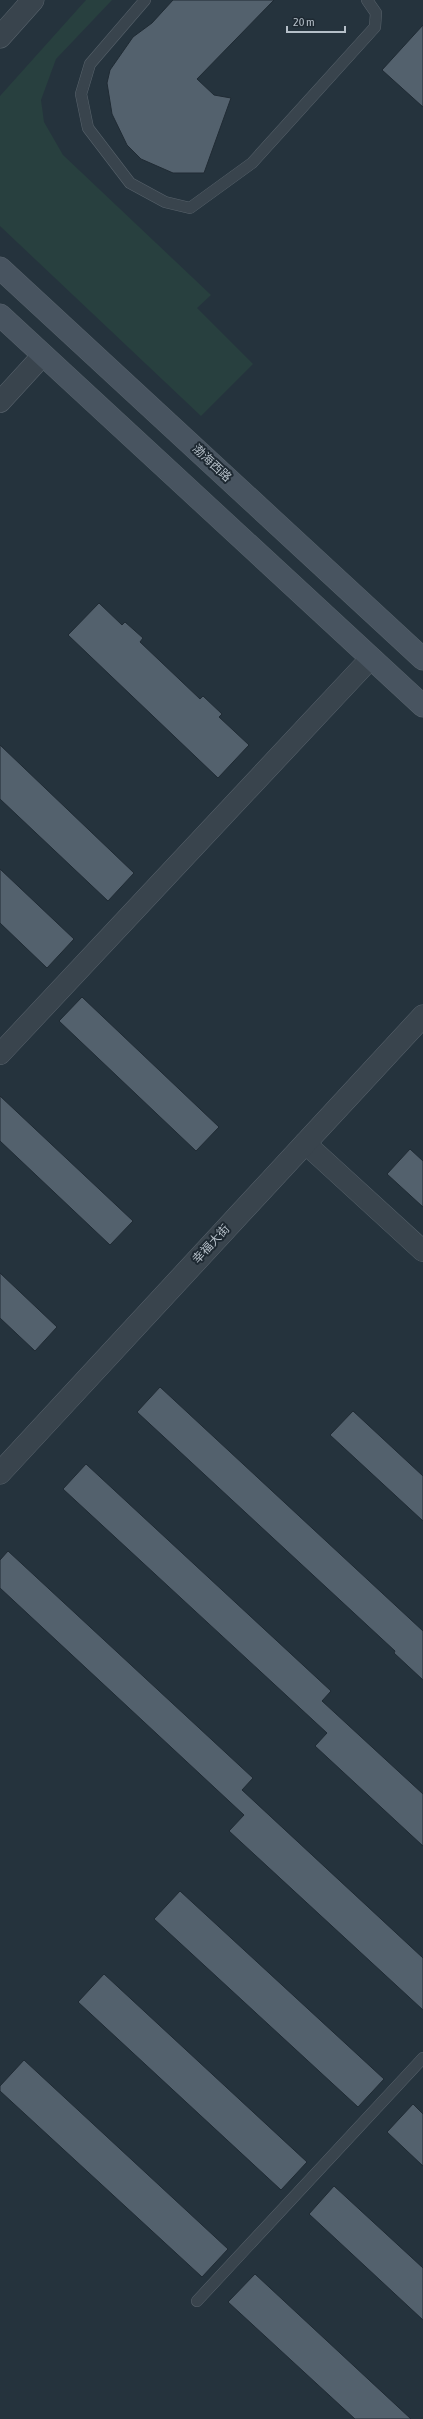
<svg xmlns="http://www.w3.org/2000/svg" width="423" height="2419" viewBox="0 0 423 2419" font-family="'Asap Condensed','Noto Sans SC',sans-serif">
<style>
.green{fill:#28403f}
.building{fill:#53616d;stroke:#202b34}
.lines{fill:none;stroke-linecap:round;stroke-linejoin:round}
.service-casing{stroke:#57626b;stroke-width:12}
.minor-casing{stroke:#57626b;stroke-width:22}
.tertiary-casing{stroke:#57626b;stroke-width:23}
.secondary-casing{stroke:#57626b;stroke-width:23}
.service{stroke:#39444d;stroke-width:11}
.minor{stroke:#39444d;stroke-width:21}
.tertiary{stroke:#39444d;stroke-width:22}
.secondary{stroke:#485460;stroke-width:22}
.labels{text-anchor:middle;stroke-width:4;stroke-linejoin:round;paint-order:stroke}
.street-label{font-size:12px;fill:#b5bfc8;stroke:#1e2932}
</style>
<rect width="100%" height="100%" fill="#25333d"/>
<path class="green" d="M86 0H112L56 59 41 100 44 122 63 155 211 295 197 308 253 364 201 416 0 226V96Z"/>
<path class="building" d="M173 0H274L197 79 214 95 231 98 204 173H173L141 159 127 145 112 114 107 83 110 70 133 37 152 23Z
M423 25V107L382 70Z
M99 603 122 625 125 622 143 638 140 642 200 699 203 696 222 714 219 717 249 745 218 778 68 635Z
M0 745 134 873 108 901 0 799Z
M0 869 74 939 47 968 0 923Z
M82 997 219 1127 196 1151 59 1021Z
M0 1096 133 1221 110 1245 0 1141Z
M410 1149 423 1161V1207L387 1174Z
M0 1273 57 1327 35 1351 0 1318Z
M160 1387 423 1631V1680L394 1653 395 1651 137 1412Z
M353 1411 423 1476V1521L330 1435Z
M86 1464 331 1691 322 1701 423 1794V1846L315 1746 327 1733 63 1489Z
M8 1551 253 1778 242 1790 423 1958V2010L229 1831 244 1815 0 1588V1560Z
M180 1891 384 2079 358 2107 154 1919Z
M104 1974 307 2162 281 2190 78 2002Z
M24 2060 228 2249 202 2277 0 2091V2086Z
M413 2104 423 2114V2166L387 2132Z
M334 2186 423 2268V2320L309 2214Z
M255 2274 411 2419H355L228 2302Z"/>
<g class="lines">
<g class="service-casing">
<path id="service" d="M145 0 90 64 81 94 88 128 130 183 165 202 190 208 252 163 375 27 376 13 367 0
M197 2301 423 2058"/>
</g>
<g class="minor-casing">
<path id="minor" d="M0 402 43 355
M0 1054 371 658
M305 1143 423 1251"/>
</g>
<g class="tertiary-casing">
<path id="tertiary" d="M0 37 33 0
M0 1473 423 1016"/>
</g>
<g class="secondary-casing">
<path id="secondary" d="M0 268 423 659
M0 315 423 706"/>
</g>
<use href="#service" class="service"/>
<use href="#minor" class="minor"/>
<use href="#tertiary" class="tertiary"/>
<use href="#secondary" class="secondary"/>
</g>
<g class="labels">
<g class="street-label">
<text transform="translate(212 463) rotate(43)" y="4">渤海西路</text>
<text transform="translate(211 1244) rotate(-47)" y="4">幸福大街</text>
</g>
</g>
<path d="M287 26v6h58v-6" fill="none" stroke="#b5bfc8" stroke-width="2"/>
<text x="293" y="26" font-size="12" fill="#b5bfc8" stroke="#1e2932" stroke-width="3" paint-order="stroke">20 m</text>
</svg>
